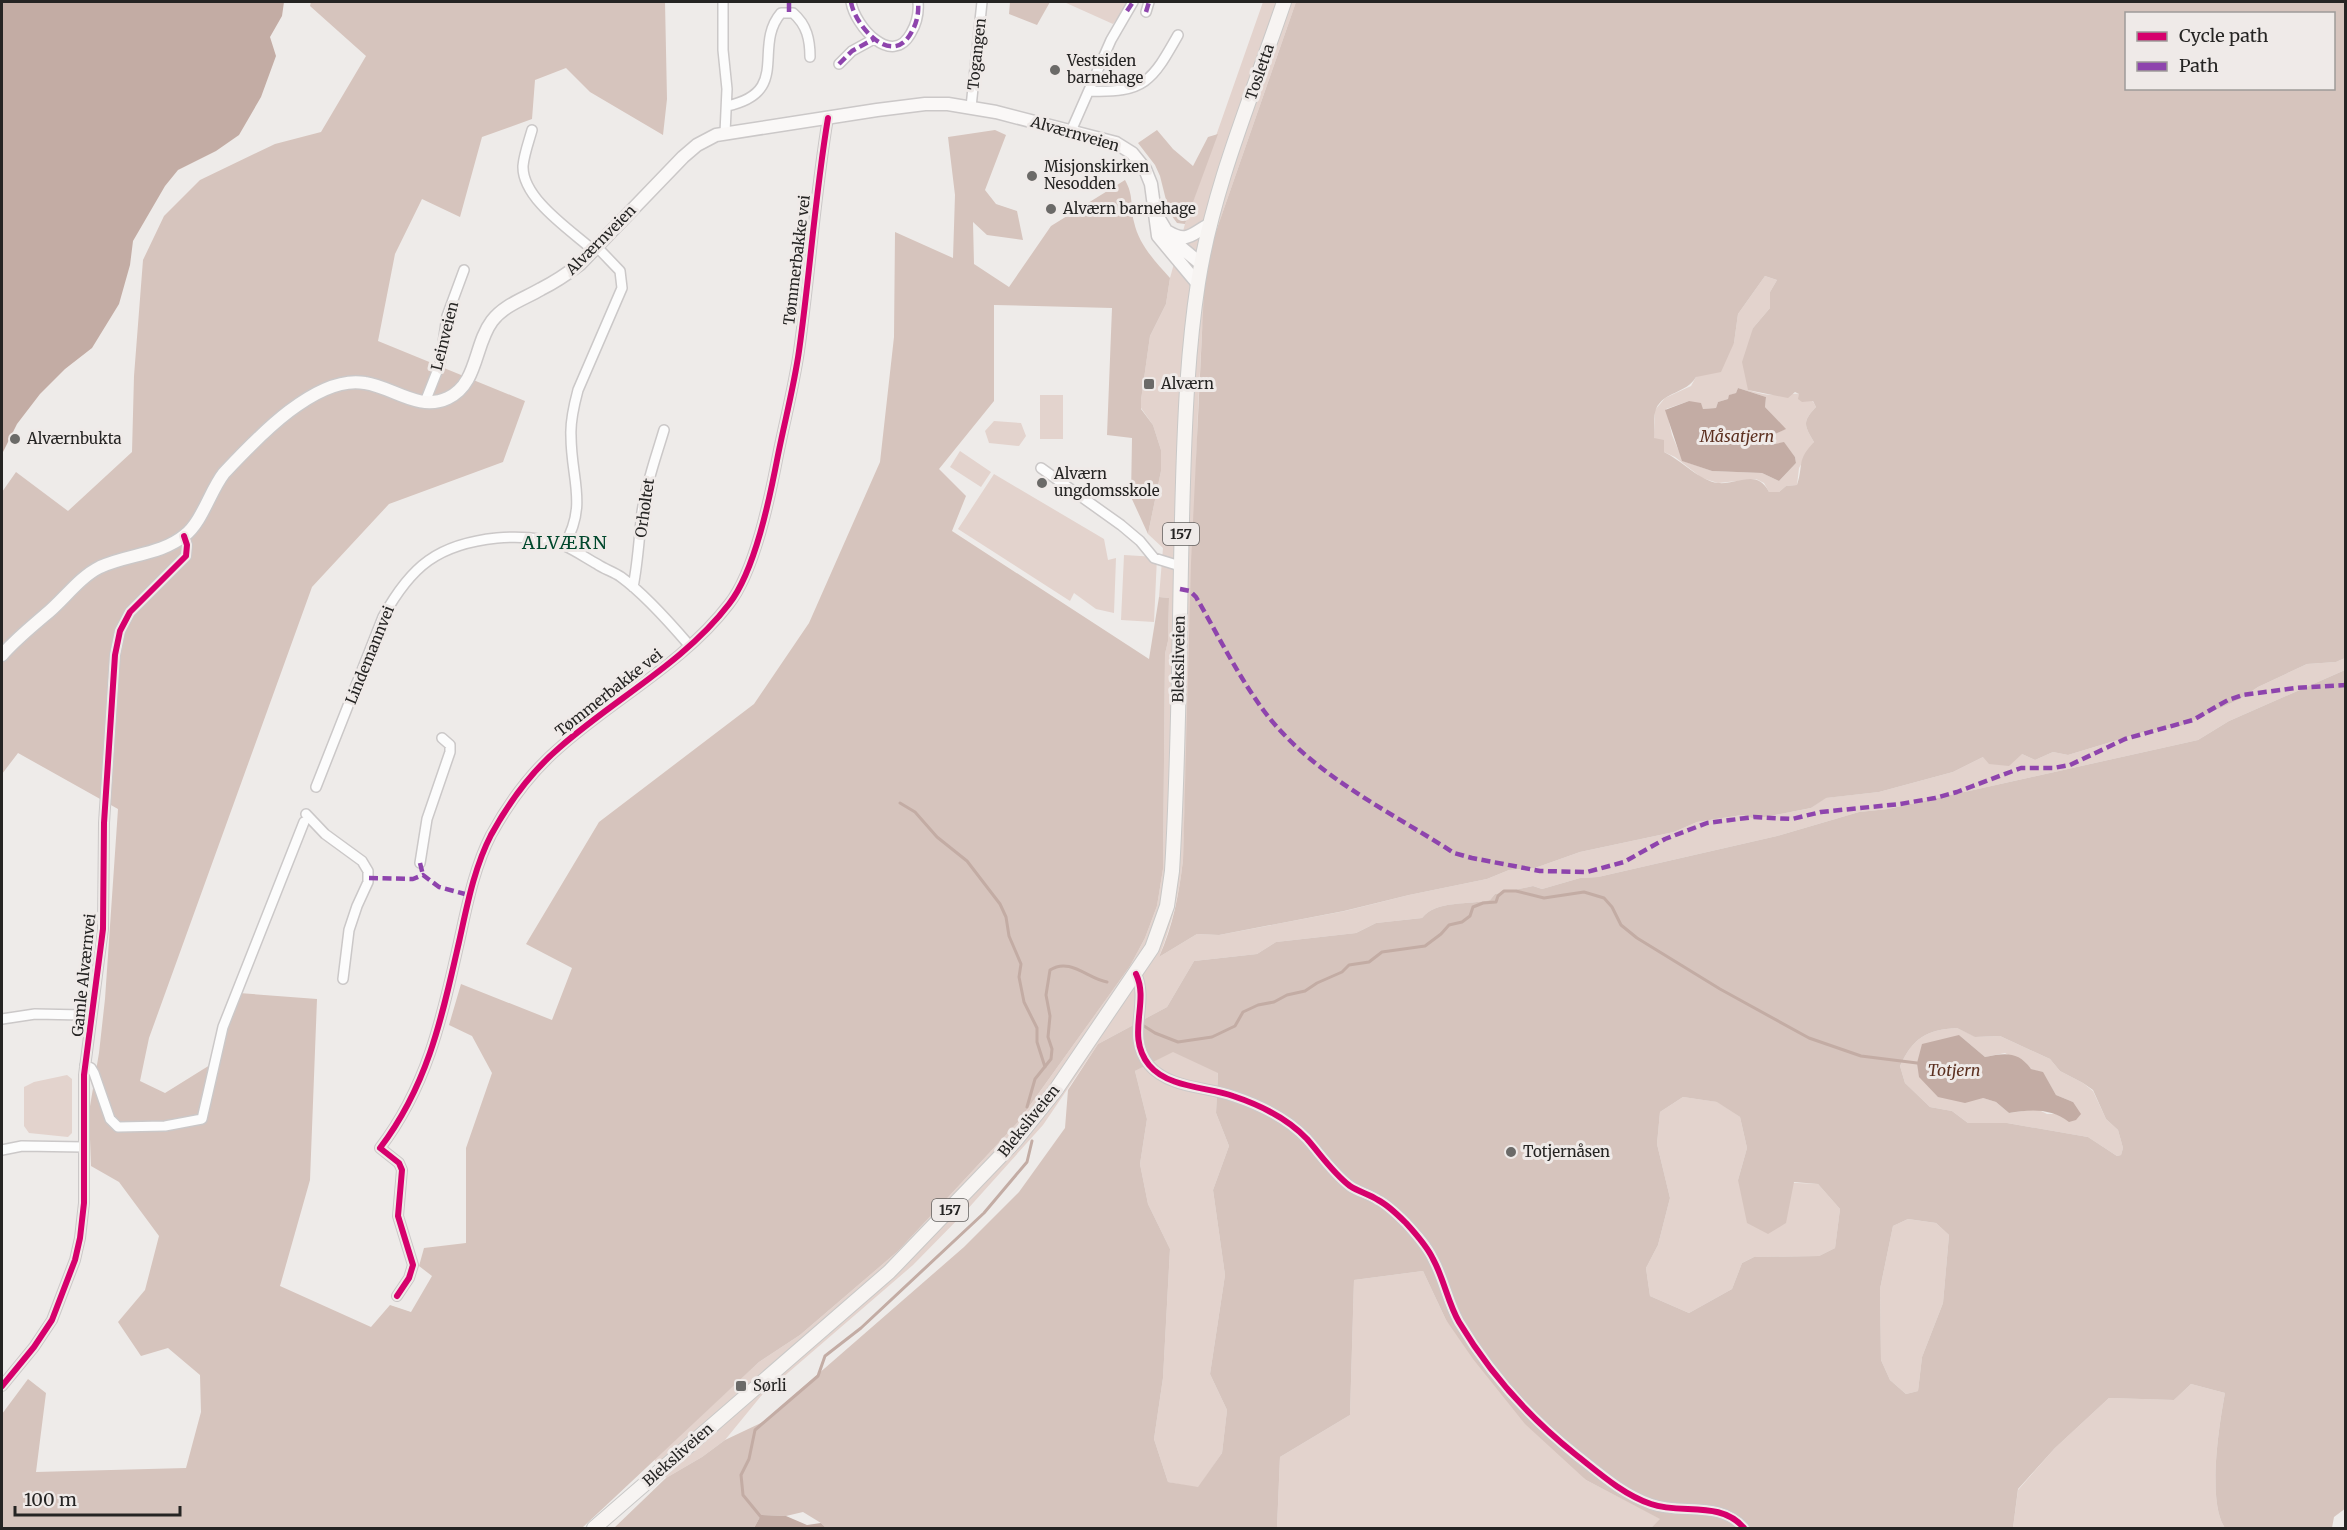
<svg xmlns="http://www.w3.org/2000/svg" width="2347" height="1530" viewBox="0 0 2347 1530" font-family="Merriweather,serif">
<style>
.green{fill:#e3d3cd;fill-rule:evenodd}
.forest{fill:#d6c4bd;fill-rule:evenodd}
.water{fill:#c3aca4}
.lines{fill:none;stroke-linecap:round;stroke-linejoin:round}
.stream{stroke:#c3aca4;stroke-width:3}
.minor-casing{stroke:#cbc8c8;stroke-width:12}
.secondary-casing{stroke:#cbc8c8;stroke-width:15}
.primary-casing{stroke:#c9c8c7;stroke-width:16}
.minor{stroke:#fcfcfc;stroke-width:9}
.secondary{stroke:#faf8f7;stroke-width:12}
.primary{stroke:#f7f4f2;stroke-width:14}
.quiet{stroke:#8e44ad;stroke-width:4.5;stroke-dasharray:9 4.5;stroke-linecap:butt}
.cycleway-casing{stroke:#efeae8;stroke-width:10}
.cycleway{stroke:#d6006c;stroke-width:6}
.poi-dot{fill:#6b6a68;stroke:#efeae8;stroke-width:2}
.labels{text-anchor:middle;stroke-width:6;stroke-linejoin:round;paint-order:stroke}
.shield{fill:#efeae8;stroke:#625f5e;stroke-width:1.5}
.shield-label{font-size:14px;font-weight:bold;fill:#252423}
.street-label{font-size:15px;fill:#252423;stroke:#efeae8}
.poi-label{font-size:15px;fill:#252423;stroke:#efeae8;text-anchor:start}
.water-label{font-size:16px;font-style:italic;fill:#5c3020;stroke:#efeae8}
.quarter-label{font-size:18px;letter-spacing:1.5px;fill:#00482d;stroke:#efeae8}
</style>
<rect width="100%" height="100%" fill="#eeebe9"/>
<path class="green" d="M1064 2H1129L1113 24Z
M1263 2H1296L1213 240 1202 332 1198 410 1183 860C1179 896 1172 923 1159 957L1197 934 1219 935 1345 911 1409 895 1487 879 1509 870 1535 868 1580 852 1674 832 1697 822 1742 815 1755 819 1811 808 1825 798 1879 792 1953 772 1983 757 2022 754 2035 760 2053 752 2068 755 2144 732 2181 726 2240 699 2258 687 2307 664 2336 662 2345 658V670L2229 721 2198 740 1888 809 1859 812 1777 836 1598 877 1580 878 1542 889 1533 886 1495 894 1490 900C1469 905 1436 900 1422 918L1376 923 1356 933 1276 942 1257 954 1194 961 1167 1007 1098 1044 1043 1125 965 1212 913 1265 761 1396 725 1440 702 1457 666 1478 654 1459 759 1362 800 1335 898 1251 1018 1122 1130 966 1145 938 1157 906 1163 869 1165 654 1168 641 1169 598 1159 597 1163 548 1148 534 1161 471V450L1153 425 1141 408V400L1150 336 1166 304 1170 278 1185 224Z
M1765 276 1777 280 1770 292V308L1753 328 1748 390C1756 392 1764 395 1773 395 1789 396 1807 387 1816 407 1802 422 1804 425 1814 442L1799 468 1797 485 1786 486 1779 492H1769L1764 483 1756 479 1718 483 1702 478 1675 457 1664 452 1654 438 1655 410 1665 398 1691 386 1696 377 1734 343 1738 314ZM1738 388 1766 397 1765 407 1785 429 1773 435 1775 445 1784 443 1795 457 1796 463 1779 481 1762 473 1712 471 1683 461 1672 435 1666 409 1689 401 1703 409 1716 408 1718 402 1728 399 1730 395 1736 393Z
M1040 395H1063V439H1040Z
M994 421 1021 423 1026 436 1019 446 989 443 985 431Z
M960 451 991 472 981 487 950 467Z
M994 474 1104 539 1108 560 1116 558 1114 613 1096 609 1074 593 1070 601 958 529Z
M1124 555 1157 557 1154 622 1121 620Z
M1957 1028 1976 1037 2000 1036 2050 1059 2060 1071 2083 1083 2093 1091 2106 1119 2118 1130 2123 1148 2121 1155 2117 1156 2088 1137 2007 1123H1968L1952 1111 1930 1107 1905 1083 1900 1066C1913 1038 1926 1030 1957 1028ZM1959 1035 1985 1057 2005 1053 2031 1069 2043 1073 2056 1095 2073 1102 2058 1114H2047L2037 1109 2009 1113 1996 1102 1983 1098Z
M1173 1051 1218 1072 1216 1113 1229 1146 1213 1190 1225 1275 1210 1374 1227 1410 1222 1453 1198 1488 1168 1482 1154 1439 1163 1378 1170 1249 1148 1204 1140 1164 1147 1119 1135 1071Z
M67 1075 72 1079V1133L68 1137 29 1133 24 1126V1087L34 1082Z
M1683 1097 1718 1102 1740 1117 1747 1148 1738 1180 1818 1184 1840 1209 1835 1248 1819 1256 1754 1257 1742 1263 1732 1289 1689 1313 1650 1296 1646 1268 1658 1245 1670 1198 1657 1144 1660 1112Z
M1908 1219 1936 1223 1949 1235 1943 1303 1922 1357 1918 1391 1906 1394 1890 1380 1881 1360 1880 1289 1893 1226Z
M1423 1271 1446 1320 1586 1480 1661 1519 1651 1528H1277L1280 1457 1350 1415 1354 1280Z
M2191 1384 2225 1393C2219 1425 2207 1502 2225 1528H2013L2018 1490 2055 1448 2109 1398 2174 1400Z"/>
<path class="forest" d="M311 2H665L667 99 663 135 590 92 566 68 535 80 532 119 482 137 460 217 422 199 395 254 378 341 525 401 503 462 389 504 312 587 149 1038 140 1081 165 1093 210 1065 239 993 317 999 310 1180 280 1286 371 1327 390 1305 411 1312 432 1276 419 1266 424 1248 466 1243V1148L492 1073 472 1036 449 1025 461 984 552 1020 572 968 526 944 599 822 754 704 809 623 880 462 894 337 895 232 953 258 955 195 948 137 995 130 1006 135 985 190 996 204 1017 211 1023 240 987 235 973 222 974 264 1009 287 1051 226 1125 180C1134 196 1130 205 1134 222 1139 245 1155 261 1170 278L1166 304 1150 336 1141 400V409L1153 425 1161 450V471L1148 534 1131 497 1132 438 1107 435 1112 308 994 305V401L939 469 966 496 952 531 1149 659 1159 597 1169 598 1168 641 1165 654 1163 869 1157 906 1145 938 1130 966 1018 1122 898 1251 800 1335 759 1362 582 1528H2V1414L28 1379 46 1393 36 1472 186 1468 201 1412 200 1375 168 1348 141 1356 118 1322 145 1290 159 1236 119 1182 91 1166 89 1112 99 1053 105 999 118 809 18 753 2 774V492L16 472 68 511 132 452 134 376 143 260 164 216 200 180 275 144 321 132 366 56 310 6Z
M1010 2H1050L1037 25 1009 14Z
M1296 2H2345V658L2336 662 2307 664 2258 687 2240 699 2181 726 2144 732 2068 755 2053 752 2035 760 2022 754 2009 766 1989 764 1983 757 1953 772 1879 792 1826 798 1811 808 1755 819 1742 815 1697 822 1674 832 1580 852 1535 868 1509 870 1487 879 1409 895 1344 911 1219 935 1197 934 1159 957C1173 926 1179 894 1183 860L1191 563 1205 270 1213 240ZM2126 14H2334V88H2126ZM1765 276 1777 280 1770 292V308L1753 328 1742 362 1748 390 1788 398 1795 392 1799 394 1798 399 1802 402 1813 401 1816 407C1802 422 1804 425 1814 442 1796 461 1804 464 1797 485L1786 486 1779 492H1769C1757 468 1738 485 1718 483 1700 481 1681 460 1664 452V440L1654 438C1655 429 1653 416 1656 409 1664 391 1686 394 1696 377L1721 372 1734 343 1738 314Z
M1157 130 1173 149 1193 166 1208 137 1218 134 1185 224 1177 223 1169 212 1160 176 1155 165 1138 143Z
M2345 670 2346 1508 2334 1517 2332 1528H2225C2207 1502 2219 1425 2225 1393L2191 1384 2174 1400 2109 1398 2055 1448 2018 1489 2013 1528H1651L1660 1519 1586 1480 1525 1424 1473 1359 1446 1320 1423 1271 1354 1280 1350 1415 1280 1457 1277 1528H826L821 1523 803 1512 786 1516 761 1515 754 1528H614L666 1478 702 1457 725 1440 763 1422 964 1247 1019 1192 1065 1128 1068 1090 1098 1044 1167 1007 1194 961 1257 954 1276 942 1356 933 1376 923 1422 918C1436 900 1469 905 1490 900L1495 894 1533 886 1542 889 1580 878 1598 877 1777 836 1859 812 1888 809 2198 740 2229 721ZM1957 1028 1975 1037 2000 1036 2050 1059 2060 1071 2083 1083 2093 1090 2106 1119 2118 1130 2123 1148 2121 1155 2117 1156 2088 1137 2007 1123H1968L1952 1111 1930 1107 1905 1083 1900 1066C1913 1038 1926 1030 1957 1028ZM1173 1052 1218 1073 1216 1113 1229 1146 1213 1190 1225 1275 1210 1374 1227 1410 1222 1453 1198 1487 1168 1482 1154 1439 1163 1378 1170 1249 1148 1204 1140 1164 1147 1119 1135 1071ZM1683 1097 1717 1102 1740 1117 1747 1148 1738 1180 1747 1223 1768 1234 1786 1223 1794 1182 1818 1184 1840 1209 1835 1248 1819 1256 1754 1257 1742 1263 1732 1289 1689 1313 1650 1296 1646 1268 1658 1245 1670 1198 1657 1144 1660 1112ZM1908 1219 1936 1223 1949 1235 1943 1303 1922 1357 1918 1391 1906 1394 1890 1380 1881 1360 1880 1289 1893 1226Z"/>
<path class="water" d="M2 2H284L282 16 270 37 276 56 261 97 239 135 216 151 178 170 165 186 133 241 130 265 119 304 92 348 65 369 40 394 17 424 2 454Z
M1738 388 1766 397 1765 407 1786 429 1773 435 1775 444 1784 442 1795 457 1796 463 1779 481 1762 473 1712 471 1682 461 1665 410 1689 401 1701 403 1703 409 1716 408 1718 402 1728 399 1729 395 1736 393Z
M1959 1035 1985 1057C2005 1053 2018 1051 2031 1069L2043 1072 2056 1095 2073 1102 2081 1114 2076 1120 2069 1122C2051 1108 2031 1109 2009 1113L1996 1102 1983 1098 1965 1103 1938 1097 1919 1077 1917 1063 1922 1044Z
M761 1515 786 1516 807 1525 821 1523 826 1528H754Z"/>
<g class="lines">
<path class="stream" d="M900 803 915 812 937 837 967 861 1000 904 1006 917 1009 936 1021 964 1019 977 1024 1002 1037 1028V1042L1045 1067
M1144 1026 1155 1033 1178 1042 1212 1037 1235 1026 1243 1012 1258 1005 1274 1002 1287 995 1305 991 1317 983 1342 972 1349 965 1369 962 1382 952 1425 946 1441 934 1449 925 1462 922 1470 916 1473 907 1483 903 1496 902 1498 896 1504 891H1516L1544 898 1584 892 1604 898 1612 907 1621 925 1637 938 1720 989 1809 1038 1861 1056 1917 1063
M1027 1107 1035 1079 1051 1059 1052 1049 1048 1037 1050 1016 1046 995 1050 970C1070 957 1088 979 1107 982
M761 1517 743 1495 741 1475 749 1459 755 1430 818 1376 825 1356 861 1328 984 1213 1027 1162 1032 1141"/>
<g class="minor-casing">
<path id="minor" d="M723 2V50L727 89 725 133
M851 2C855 26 892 68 911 33 917 23 919 13 918 2
M1146 12 1149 2
M839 64 852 51 874 39
M1089 91C1145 93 1152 81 1178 35
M727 106C792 92 752 47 781 13H793C807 25 810 40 810 57
M971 107 982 2
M532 130C529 141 524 154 523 166 522 199 572 231 594 251
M1071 131 1111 40 1133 2
M425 402 440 364 447 316 464 270
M1041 468 1121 525 1140 541 1154 558 1180 566
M564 546C588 504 571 480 571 436 570 421 574 405 578 390L622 288 620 271 597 247
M633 587C638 562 639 538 642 512 646 484 656 457 664 430
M316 787 383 617C411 566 438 544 497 538 520 536 543 537 565 546 576 551 586 558 597 564 604 569 614 572 621 577 643 593 671 624 689 645
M306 814 325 834 362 861 368 871V882L357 906 349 930 343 979
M420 863 427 819 450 752V745L442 738
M1136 974C1150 1003 1125 1035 1149 1065 1168 1088 1208 1087 1233 1096 1260 1105 1288 1119 1307 1139 1321 1155 1333 1173 1350 1186 1359 1192 1369 1194 1378 1200 1388 1205 1398 1215 1406 1223 1416 1234 1427 1246 1433 1259 1444 1279 1448 1303 1459 1322 1489 1372 1530 1418 1575 1454 1598 1472 1622 1494 1651 1504 1682 1515 1720 1500 1744 1528
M2 1019 35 1014 83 1015
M85 1065 91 1068 94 1073 110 1119 118 1127 165 1126 202 1119 223 1027 304 822
M2 1150 22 1146 84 1147
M397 1296 409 1278 413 1265 398 1216 402 1170 399 1163 380 1148C428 1085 442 1017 459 942 467 906 474 868 491 835 509 802 530 773 559 748 614 699 684 663 729 604 755 571 770 497 778 455 785 420 794 386 799 351 810 274 815 195 828 118
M2 1386 34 1347 52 1320 75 1260 80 1238 84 1203V1075L103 929 104 823 115 655 120 631 130 612 186 556 187 545 184 536"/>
</g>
<g class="secondary-casing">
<path id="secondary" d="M1158 217 1171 239 1201 264
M1168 232C1188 244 1192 233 1209 225
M2 655C15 640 30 628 45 615 64 600 78 578 100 567 128 554 161 555 185 535 202 522 210 491 224 473 255 440 316 374 365 383 393 387 419 412 448 398 478 384 474 345 492 321 504 305 524 299 541 289 555 282 567 274 580 264L683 157 697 145 716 135 877 110 925 104H948L996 112 1116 143 1132 153 1145 169 1151 184 1158 236 1198 284"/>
</g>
<g class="primary-casing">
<path id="primary" d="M594 1528 889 1272 1015 1141 1055 1091 1152 948 1167 906 1172 871C1180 742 1179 611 1183 482 1185 415 1188 348 1198 283 1213 186 1253 94 1284 2"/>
</g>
<use href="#minor" class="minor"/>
<use href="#secondary" class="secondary"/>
<use href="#primary" class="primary"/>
<path class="quiet" d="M851 2C855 26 892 68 911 33 917 23 919 13 918 2
M1127 11 1133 2
M789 12V2
M1146 12 1149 2
M839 64 852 51 874 39
M1180 589 1190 591 1196 597C1218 635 1238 676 1264 711 1313 776 1388 810 1454 853L1472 858 1540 871 1587 872 1624 862 1665 839 1707 823 1754 817 1792 819 1821 812 1900 804 1935 798 1957 792 2021 768H2053L2070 765 2125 739 2193 720 2228 700 2243 695 2295 688 2346 685
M420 863 423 875
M369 878 413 879 423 875 439 887 465 894"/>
<g class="cycleway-casing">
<path id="cycleway" d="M1136 974C1150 1003 1125 1035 1149 1065 1168 1088 1208 1087 1233 1096 1260 1105 1288 1119 1307 1139 1321 1155 1333 1173 1350 1186 1359 1192 1369 1194 1378 1200 1388 1205 1398 1215 1406 1223 1416 1234 1427 1246 1433 1259 1444 1279 1448 1303 1459 1322 1489 1372 1530 1418 1575 1454 1598 1472 1622 1494 1651 1504 1682 1515 1720 1500 1744 1528
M397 1296 409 1278 413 1265 398 1216 402 1170 399 1163 380 1148C428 1085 442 1017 459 942 467 906 474 868 491 835 509 802 530 773 559 748 614 699 684 663 729 604 755 571 770 497 778 455 785 420 794 386 799 351 810 274 815 195 828 118
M2 1386 34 1347 52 1320 75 1260 80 1238 84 1203V1075L103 929 104 823 115 655 120 631 130 612 186 556 187 545 184 536"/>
</g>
<use href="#cycleway" class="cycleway"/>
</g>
<g class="poi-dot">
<circle cx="1055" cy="70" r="6"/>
<circle cx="1032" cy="176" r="6"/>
<circle cx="1051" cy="209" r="6"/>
<rect x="1143" y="378" width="12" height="12" rx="3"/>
<circle cx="15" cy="439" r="6"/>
<circle cx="1042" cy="483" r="6"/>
<circle cx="1511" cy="1152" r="6"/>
<rect x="735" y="1380" width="12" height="12" rx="3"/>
</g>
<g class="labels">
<g class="shield">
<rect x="1163" y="523" width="36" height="22" rx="4.5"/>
<rect x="932" y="1199" width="36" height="22" rx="4.5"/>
</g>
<g class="shield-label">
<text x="1181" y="539">157</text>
<text x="950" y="1215">157</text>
</g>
<g class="street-label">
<text transform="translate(977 54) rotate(-84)" y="5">Togangen</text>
<text transform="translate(1260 72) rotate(-71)" y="5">Tosletta</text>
<text transform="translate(1075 134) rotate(16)" y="5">Alværnveien</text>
<text transform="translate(601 240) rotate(-45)" y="5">Alværnveien</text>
<text transform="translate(797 260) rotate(-83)" y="5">Tømmerbakke vei</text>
<text transform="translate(445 336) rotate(-76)" y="5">Leinveien</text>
<text transform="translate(645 508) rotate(-82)" y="5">Orholtet</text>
<text transform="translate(370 655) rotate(-68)" y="5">Lindemannvei</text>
<text transform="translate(1179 659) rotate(-89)" y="5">Bleksliveien</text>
<text transform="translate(609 693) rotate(-38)" y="5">Tømmerbakke vei</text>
<text transform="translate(84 975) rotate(-84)" y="5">Gamle Alværnvei</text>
<text transform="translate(1029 1121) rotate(-51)" y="5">Bleksliveien</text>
<text transform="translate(678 1455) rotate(-41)" y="5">Bleksliveien</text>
</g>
<g class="poi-label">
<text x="1067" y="66">Vestsiden<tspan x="1067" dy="17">barnehage</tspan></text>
<text x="1044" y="172">Misjonskirken<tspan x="1044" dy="17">Nesodden</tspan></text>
<text x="1063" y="214">Alværn barnehage</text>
<text x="1161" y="389">Alværn</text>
<text x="27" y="444">Alværnbukta</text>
<text x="1054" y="479">Alværn<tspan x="1054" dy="17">ungdomsskole</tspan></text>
<text x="1523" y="1157">Totjernåsen</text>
<text x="753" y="1391">Sørli</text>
</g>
<g class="water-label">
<text x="1737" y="442">Måsatjern</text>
<text x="1954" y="1076">Totjern</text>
</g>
<g class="quarter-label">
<text x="565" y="549">ALVÆRN</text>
</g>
</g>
<rect width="2347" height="1530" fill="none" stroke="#252423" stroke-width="6"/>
<rect x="2125" y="12" width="210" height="78" fill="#efeae8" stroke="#9e9b99" stroke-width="1.5"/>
<rect x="2137" y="32" width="30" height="9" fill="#d6006c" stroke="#9e9b99" stroke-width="1.5"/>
<text x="2179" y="42" font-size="18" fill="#252423">Cycle path</text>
<rect x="2137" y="62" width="30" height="9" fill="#8e44ad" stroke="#9e9b99" stroke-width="1.5"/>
<text x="2179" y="72" font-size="18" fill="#252423">Path</text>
<path d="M15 1506v9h165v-9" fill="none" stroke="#252423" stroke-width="3"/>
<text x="24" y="1506" font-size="18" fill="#252423" stroke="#efeae8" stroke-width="4.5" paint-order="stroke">100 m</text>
</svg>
